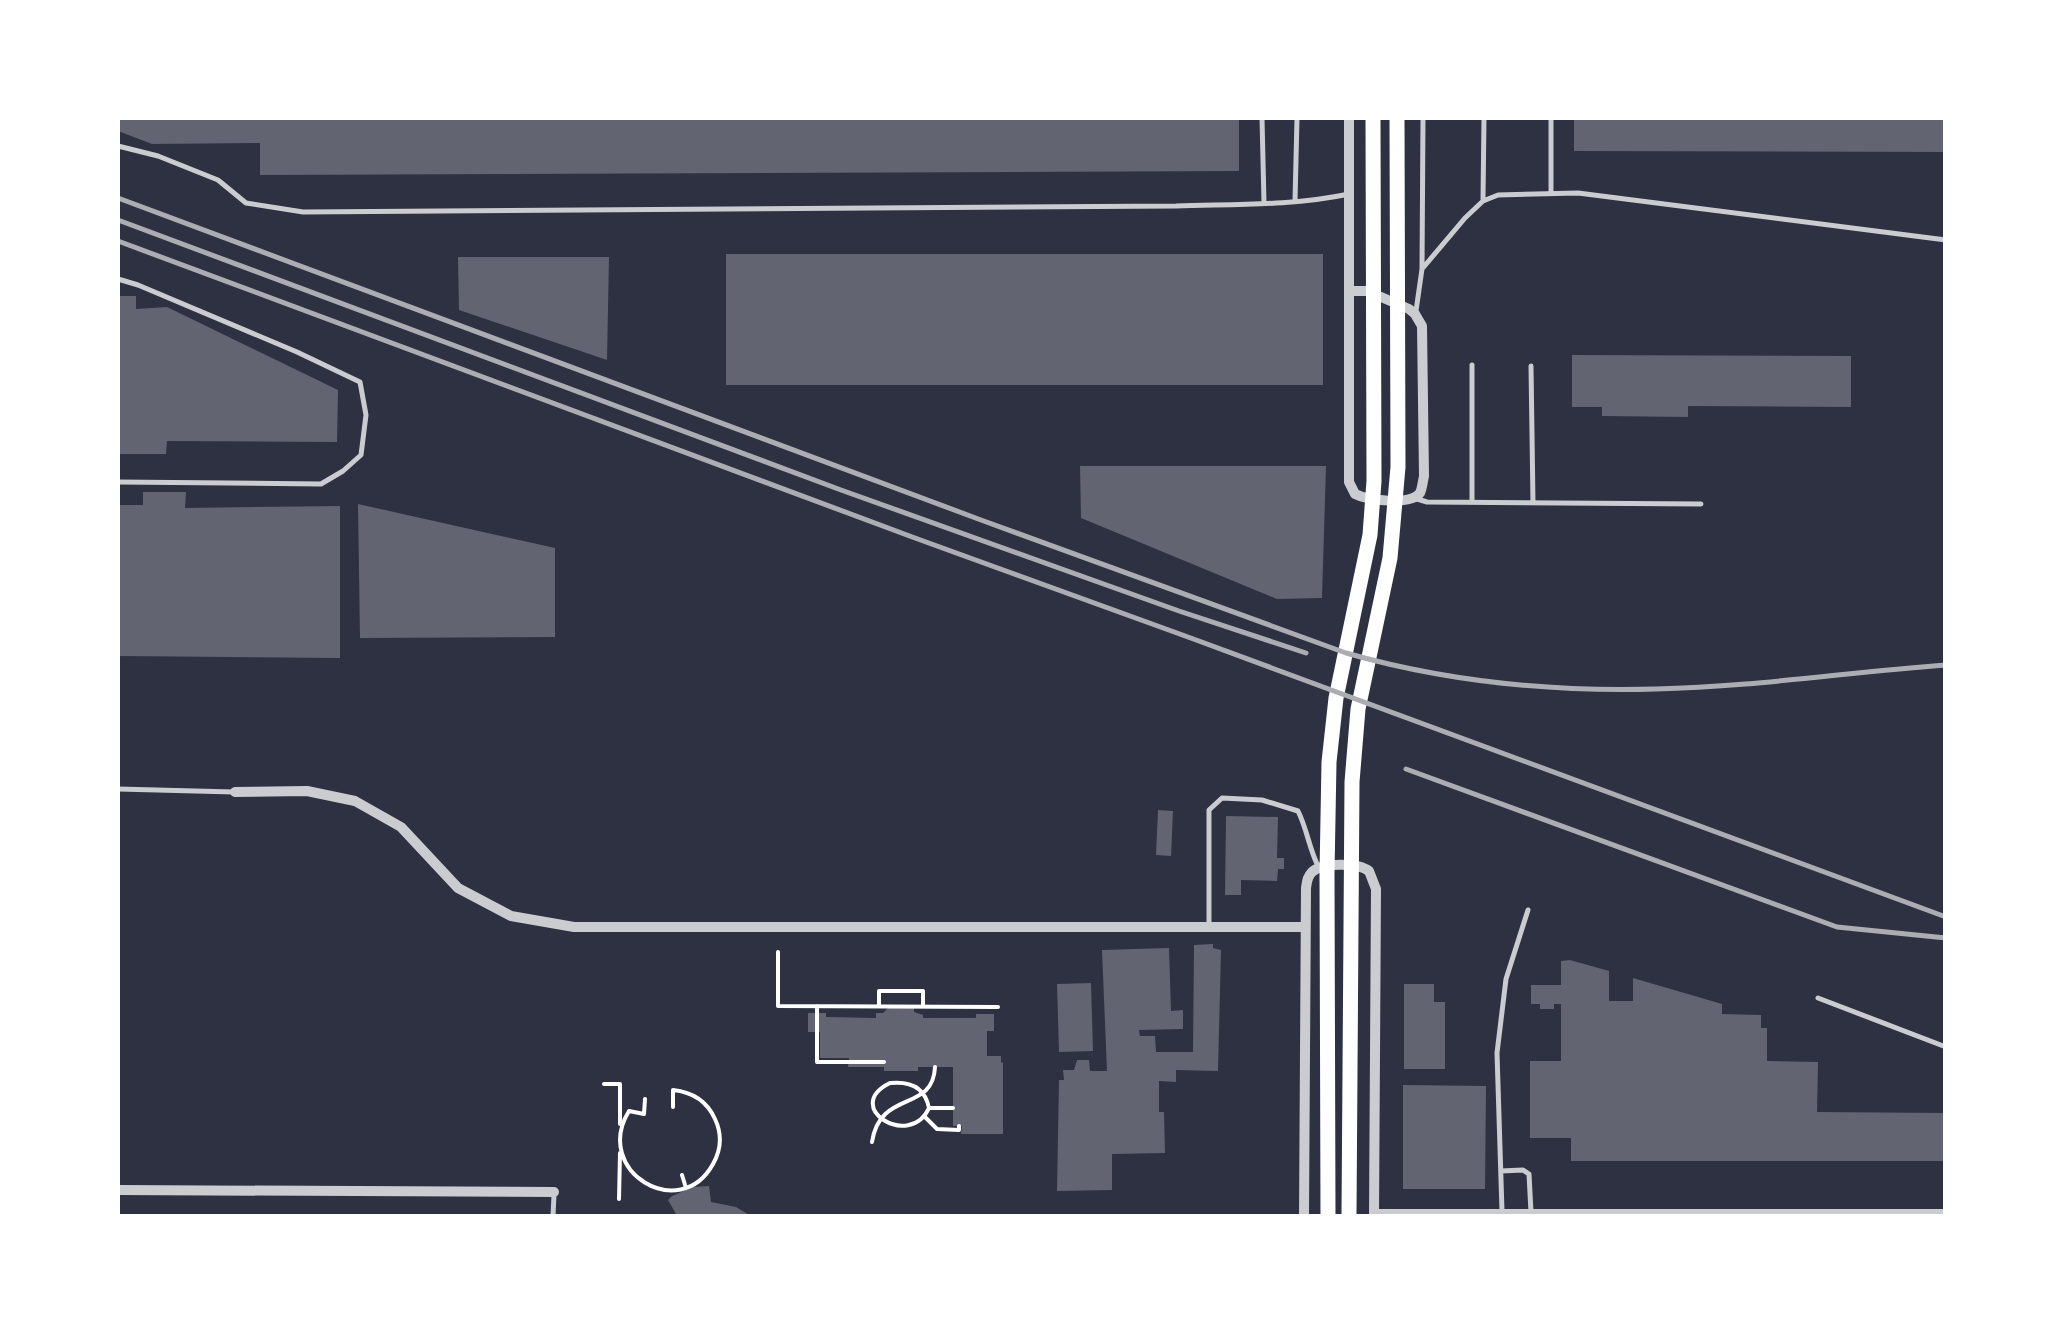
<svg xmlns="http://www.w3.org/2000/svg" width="2063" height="1334" viewBox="0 0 2063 1334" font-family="Montserrat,sans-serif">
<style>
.building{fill:#626471}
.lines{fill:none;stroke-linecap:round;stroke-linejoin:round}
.path{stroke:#fff;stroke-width:4}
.service{stroke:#caccd0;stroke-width:5}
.minor{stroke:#caccd0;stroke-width:10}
.secondary{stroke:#fff;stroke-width:15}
.rail{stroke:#abadb3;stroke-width:5}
</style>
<rect width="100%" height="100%" fill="#2d3142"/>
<path class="building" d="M118 118H1239V171L260 175V143L152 144 118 131Z
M1574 118H1946V152L1574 151Z
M726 254H1323V385H726Z
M458 257H609L607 360 459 310Z
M118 296H136V309L167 307 338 390 337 442 167 441 166 454H118Z
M1572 355 1851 356V407L1688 406V417L1602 416V407H1572Z
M1080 466H1326L1322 598 1277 599 1081 518Z
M143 492H186L185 508 340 506V658L118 656V505H143Z
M358 504 555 548V637L360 638Z
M1158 810 1173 811 1171 856 1156 855Z
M1226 816 1278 817 1277 858H1284V869H1278L1277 881 1241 880V895H1225Z
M1213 944V948L1221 950 1218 1071 1176 1070V1082L1159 1081V1112H1164L1165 1153 1112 1154V1190L1057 1191 1059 1080H1064L1063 1070H1074L1077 1060H1089L1090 1071H1107L1102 950 1169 948 1171 1011 1183 1010V1029L1139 1030 1140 1036H1155L1156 1052H1193L1194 945Z
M1570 960 1609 971V1001H1633V978L1722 1004V1014L1761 1015V1028H1767V1061L1818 1062 1817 1112 1946 1113V1161H1571V1138H1530V1061H1561V1004H1554V1009H1540V1004H1531V985H1561V961Z
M1091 983 1093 1051 1059 1052 1057 984Z
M1404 984H1434V1002H1445V1069H1404Z
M888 1008H914V1012L923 1015V1018H976V1014H994V1031H987V1056H1001V1063L1003 1062V1134H961L962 1126H953V1067H918V1071H884V1067H848L849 1058H820V1032H808V1013H826V1017L876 1018V1013H883Z
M1403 1085 1486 1086 1485 1189H1403Z
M709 1186 711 1202 736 1207 751 1216H674L676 1214 668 1200 672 1196 693 1187Z"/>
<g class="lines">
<path class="path" d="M778 952V1006L998 1007
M817 1006V1062H884
M879 1006V991H923V1007
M890 1083C910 1081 925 1087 929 1108 910 1150 841 1107 890 1083Z
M604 1084H620V1124
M645 1099 644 1114 629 1111C592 1171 680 1224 713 1164 721 1150 722 1134 715 1119 707 1101 692 1092 673 1090V1107
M929 1108H953
M925 1117 937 1129 959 1130V1126
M872 1142C880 1089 933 1113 935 1067
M682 1175 686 1188
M619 1199 620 1153"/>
<path class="service" d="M1262 118 1264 203
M1551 118V193
M118 146 158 156 218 180 246 203 303 212 1176 206C1233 204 1293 206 1349 194
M1483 199 1484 118
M1295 201 1297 118
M1422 269 1465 218 1483 201 1498 195 1578 193 1946 240
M118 279 138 285 297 352 360 382 366 415 361 455 343 471 321 484 118 482
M1416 311 1422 269 1423 118
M1531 366 1533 503
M1417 499 1427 502 1701 504
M1472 502V365
M118 789 234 792
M1209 924V810L1222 798 1262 800 1298 811C1307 829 1309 848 1318 866
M1818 998 1946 1047
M1501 1171 1523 1170 1529 1174 1531 1212
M1502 1211 1497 1053 1506 979 1528 910
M553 1216 554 1195"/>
<path class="minor" d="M1349 118V482L1355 494C1367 500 1410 506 1420 493 1422 489 1423 481 1424 476L1422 326 1415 314 1409 309 1367 291H1349
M235 792 307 791 355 801 401 827 458 888 511 916 574 927H1304
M118 1190 554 1192
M1374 1214H1946
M1304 1216 1306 888C1307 882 1307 877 1312 872 1323 862 1359 863 1369 871L1376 889 1374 1216"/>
<path class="secondary" d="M1328 1216 1327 873 1329 762 1336 698 1370 535 1374 481 1373 118
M1349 1216 1352 782 1358 709 1390 558 1398 467 1397 118"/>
<path class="rail" d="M118 198 981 520 1346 653C1448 682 1551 692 1656 689 1753 687 1849 672 1946 665
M118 220 841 490 1179 611 1306 653
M118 241 915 538 1188 637 1946 917
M1406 769 1837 927 1946 938"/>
</g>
<rect width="2063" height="1334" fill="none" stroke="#ffffff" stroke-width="240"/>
</svg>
